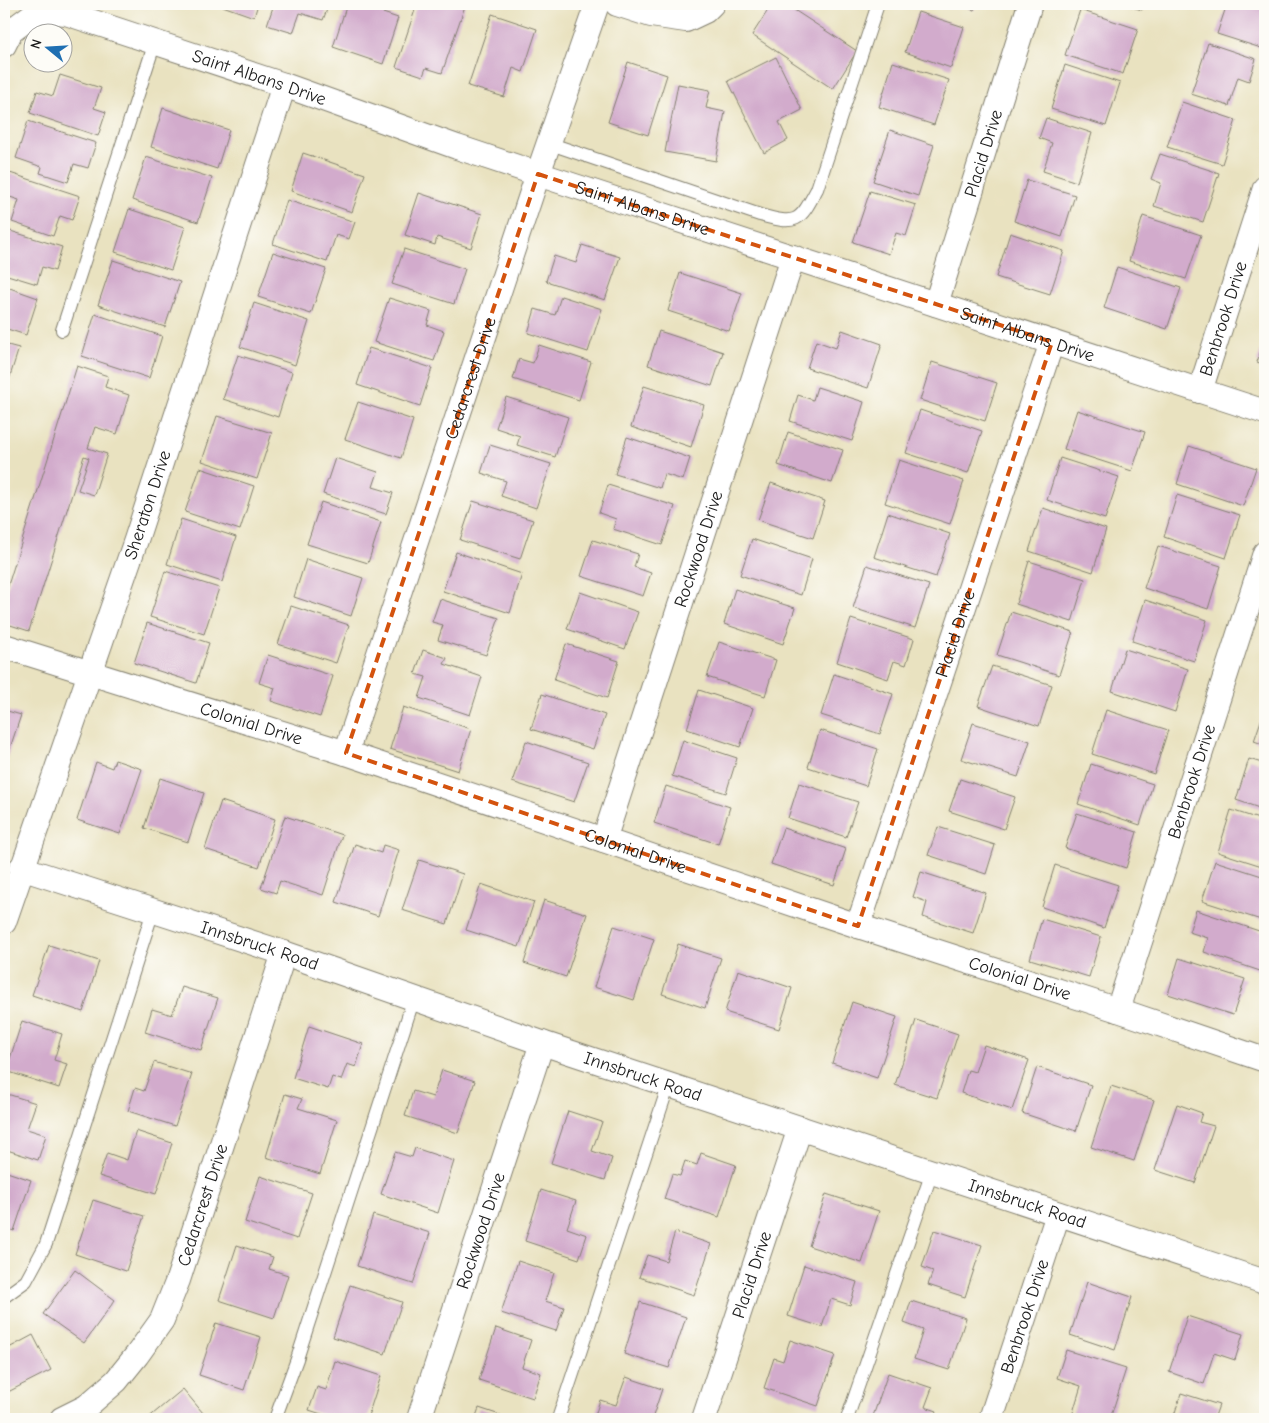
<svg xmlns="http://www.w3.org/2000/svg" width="1269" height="1423" viewBox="0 0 1269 1423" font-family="'Comic Neue',sans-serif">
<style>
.building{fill:#d2abcc}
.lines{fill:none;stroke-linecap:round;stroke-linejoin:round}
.service-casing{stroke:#827f6e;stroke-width:14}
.minor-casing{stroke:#827f6e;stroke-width:26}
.service{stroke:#fff;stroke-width:12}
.minor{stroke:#fff;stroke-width:24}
.marked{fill:none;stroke:#d4530e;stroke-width:4;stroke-dasharray:10 6;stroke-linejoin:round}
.labels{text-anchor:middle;stroke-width:5;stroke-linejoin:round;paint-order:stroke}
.street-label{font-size:18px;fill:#1c1c1c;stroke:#fdfcf7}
</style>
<rect width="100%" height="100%" fill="#fdfcf7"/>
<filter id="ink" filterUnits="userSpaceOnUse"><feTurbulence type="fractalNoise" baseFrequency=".02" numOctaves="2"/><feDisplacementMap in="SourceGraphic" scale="10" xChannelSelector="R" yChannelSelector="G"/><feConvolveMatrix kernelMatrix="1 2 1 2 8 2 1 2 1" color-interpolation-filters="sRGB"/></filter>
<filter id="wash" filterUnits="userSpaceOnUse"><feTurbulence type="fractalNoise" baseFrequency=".0096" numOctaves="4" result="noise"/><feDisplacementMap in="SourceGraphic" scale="20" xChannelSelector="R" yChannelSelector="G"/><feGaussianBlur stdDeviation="1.12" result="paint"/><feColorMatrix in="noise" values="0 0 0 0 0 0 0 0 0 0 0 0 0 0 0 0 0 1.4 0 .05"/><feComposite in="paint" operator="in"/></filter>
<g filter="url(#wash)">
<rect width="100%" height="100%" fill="#e9e2c0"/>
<g id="blocks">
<path class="building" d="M217 4H258L254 17Z
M274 4H329L323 20 300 13 293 33 267 25Z
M347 4H386L383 13 398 18 383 64 333 47Z
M417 4H457L465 6 442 73 426 68 423 76 396 67Z
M772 4H785L857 51 833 89 752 35Z
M830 4H847L845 9Z
M956 4H977L974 10Z
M1123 4H1144L1142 10Z
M1227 4H1265V36L1261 48 1217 34Z
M1080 10 1138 29 1123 74 1065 55Z
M918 12 964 27 951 68 905 52Z
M492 14 537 29 523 72 513 68 504 97 468 86Z
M1208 43 1256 59 1249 81 1238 77 1229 106 1191 94Z
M776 57 802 110 779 122 788 140 764 153 728 81Z
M628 62 667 75 648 135 608 122Z
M893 62 949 80 934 125 879 107Z
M1065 65 1120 83 1106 126 1051 109Z
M60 75 101 88 94 108 106 112 98 136 30 113 37 91 53 96Z
M678 84 710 90 706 108 725 112 716 161 665 152Z
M1182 102 1236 120 1222 164 1167 147Z
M163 108 229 130 217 169 151 147Z
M1046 118 1092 133 1077 182 1043 171 1052 143 1039 138Z
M28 121 96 143 88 168 74 164 68 182 40 173 42 167 16 158Z
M890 130 934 145 918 196 873 181Z
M303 153 365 174 352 212 291 191Z
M1160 154 1219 173 1203 222 1154 206 1161 183 1151 179Z
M146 157 212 178 198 222 132 200Z
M10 173 80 196 72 220 60 216 53 236 12 222 19 200 4 195Z
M1027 180 1075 195 1062 237 1014 221Z
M870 191 916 205 906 236 896 233 889 254 853 242Z
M419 193 482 214 471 248 437 237 435 245 405 235Z
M287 200 355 222 349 239 336 235 327 262 273 244Z
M129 209 185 227 171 270 115 252Z
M1143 216 1201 235 1186 279 1129 261Z
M4 229 62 247 55 271 42 267 37 284 4 274Z
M1010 233 1064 251 1050 294 996 277Z
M582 245 620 257 605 300 546 281 554 256 576 263Z
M404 249 465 269 454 304 392 284Z
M273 252 326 269 311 314 258 297Z
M113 260 180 282 165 327 98 305Z
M1117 267 1181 288 1167 329 1104 308Z
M680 273 742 293 729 331 668 311Z
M4 286 38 298 26 335 4 328Z
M561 296 602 309 588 352 528 333 535 309 555 315Z
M389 298 431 311 427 325 444 331 434 361 374 342Z
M254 303 309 321 295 365 240 347Z
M95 314 162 336 149 378 82 356Z
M842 330 882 344 868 388 807 368 816 341 836 348Z
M659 331 723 352 712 386 648 365Z
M1265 339V365L1257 362Z
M4 344 19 348 4 395Z
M539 345 591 362 579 400 513 379 519 359 533 363Z
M369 348 432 368 420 406 357 385Z
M238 355 292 372 278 417 223 399Z
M932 362 997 383 985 421 920 400Z
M77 366 108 376 105 387 129 395 117 434 95 427 88 448 107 454 94 495 78 490 89 458 84 456 29 631 4 623V598Z
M644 386 704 405 691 447 631 427Z
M817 387 864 402 852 441 790 421 798 395 813 400Z
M506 397 568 417 555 457 517 445 520 436 496 428Z
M358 402 413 420 401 458 345 439Z
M920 410 982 431 968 473 906 453Z
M1077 410 1145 432 1132 471 1064 449Z
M217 416 272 433 257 479 202 461Z
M788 432 843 450 832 483 778 465Z
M627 437 690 458 683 480 664 474 660 488 615 474Z
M490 445 551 464 536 508 501 496 506 481 481 473Z
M1189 446 1256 468 1243 506 1177 484Z
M335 458 378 472 373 487 393 493 386 514 323 494Z
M1060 458 1119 477 1105 519 1047 500Z
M899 460 964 481 950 524 885 503Z
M200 468 254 486 240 530 185 512Z
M771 483 825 501 813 538 758 520Z
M608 485 675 506 662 545 613 529 616 519 599 513Z
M1177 495 1240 515 1226 558 1164 537Z
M473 501 533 520 520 559 460 540Z
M321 502 381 522 368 563 307 544Z
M1043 508 1106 529 1093 572 1029 551Z
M888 513 950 534 936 577 874 557Z
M181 519 236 537 222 582 167 564Z
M752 539 812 559 801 595 740 575Z
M593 540 638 554 634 567 651 573 643 596 581 576Z
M1158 546 1221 566 1208 609 1144 588Z
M456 552 522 574 510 613 443 591Z
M306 559 363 578 351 616 294 597Z
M1029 561 1085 579 1072 622 1016 604Z
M867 565 929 585 915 628 853 608Z
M165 571 219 588 204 634 150 617Z
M735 589 795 608 783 644 724 624Z
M580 592 638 612 625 649 567 629Z
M440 599 499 618 486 655 438 640 443 625 432 622Z
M1145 600 1207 620 1194 661 1132 641Z
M291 606 349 625 336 663 278 644Z
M1011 612 1073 632 1059 675 997 655Z
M851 619 914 639 906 665 894 661 888 679 837 662Z
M147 623 209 643 196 683 134 663Z
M719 642 776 660 765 696 707 677Z
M566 644 619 661 607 698 554 680Z
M1125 649 1188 669 1175 712 1112 691Z
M423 650 447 658 444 664 482 677 470 715 419 698 426 677 415 674Z
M268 655 333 676 320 717 271 701 275 688 259 683Z
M992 666 1052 685 1039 726 978 706Z
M834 674 893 694 880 734 821 715Z
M699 690 753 708 740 747 687 729Z
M542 694 605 715 593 749 531 729Z
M403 707 471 729 458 771 390 749Z
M1265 709V745L1254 741Z
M4 710 21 715 4 766Z
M1106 710 1168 730 1154 774 1092 754Z
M973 723 1030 741 1018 777 961 759Z
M820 730 878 749 866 786 808 767Z
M683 740 737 758 726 793 672 776Z
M526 741 588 762 574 802 512 782Z
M1249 759 1265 764V810L1236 800Z
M115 760 142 769 120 834 77 820 96 762 112 768Z
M1091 764 1153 784 1140 825 1078 804Z
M160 778 204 793 188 842 144 828Z
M960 779 1015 797 1004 829 949 811Z
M799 783 858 802 846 837 788 818Z
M666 786 730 807 718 844 654 823Z
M221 801 275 819 259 867 205 849Z
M1231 810 1265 821V867L1218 852Z
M1077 813 1137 832 1126 868 1065 848Z
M285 816 342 835 323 895 280 881 276 893 261 888Z
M938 827 995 845 986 874 928 855Z
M783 828 846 849 834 885 771 864Z
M355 844 381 853 383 845 399 850 378 916 336 902Z
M419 860 463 874 447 924 402 910Z
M1215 861 1265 877V908L1261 920 1202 901Z
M1055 865 1118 885 1104 928 1042 907Z
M921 872 986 893 973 933 923 917 927 902 913 897Z
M481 884 534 902 519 947 466 930Z
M544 900 587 914 566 977 524 963Z
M1196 910 1265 933V954L1260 971 1204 952 1208 938 1189 932Z
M1042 919 1101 937 1089 977 1030 959Z
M614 926 654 939 634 1000 594 987Z
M678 944 721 958 705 1008 662 994Z
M49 945 99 961 83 1012 32 995Z
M1179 958 1245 979 1233 1015 1168 994Z
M738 970 792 988 779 1029 725 1012Z
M182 987 218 998 201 1050 145 1032 152 1009 172 1015Z
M852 1002 897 1017 877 1078 832 1063Z
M916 1020 958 1034 937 1098 895 1085Z
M22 1021 62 1034 54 1060 67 1064 59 1088 6 1071Z
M309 1026 363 1044 356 1067 347 1064 341 1080 332 1077 328 1089 293 1078Z
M984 1045 1029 1060 1012 1110 961 1093 968 1070 975 1072Z
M154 1062 192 1074 175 1126 128 1111 135 1088 144 1091Z
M1037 1067 1091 1085 1076 1131 1022 1113Z
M442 1070 475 1081 458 1133 405 1116 413 1091 433 1097Z
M1111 1086 1154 1100 1134 1161 1091 1147Z
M4 1093 36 1103 27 1129 46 1135 38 1160 4 1149Z
M285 1094 302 1099 298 1108 337 1120 320 1174 266 1157Z
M1177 1104 1202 1113 1199 1122 1214 1126 1195 1183 1155 1170Z
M568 1111 602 1122 592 1151 612 1158 605 1180 551 1163Z
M136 1131 172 1143 156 1194 99 1176 107 1153 127 1160Z
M415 1148 454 1161 438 1213 381 1194 395 1152 412 1157Z
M701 1153 736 1165 719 1217 664 1199 672 1174 680 1176 685 1161 697 1165Z
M4 1171 31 1180 14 1231 4 1227Z
M260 1176 312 1193 297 1239 245 1222Z
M541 1190 576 1201 567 1228 587 1235 579 1259 525 1241Z
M826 1194 879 1211 862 1263 809 1246Z
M93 1200 144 1216 126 1271 75 1254Z
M373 1215 430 1233 413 1284 357 1266Z
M934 1230 982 1245 965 1297 928 1285 933 1271 922 1267Z
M675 1232 711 1244 694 1295 639 1277 647 1255 666 1261Z
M237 1245 273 1257 269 1269 288 1275 274 1318 219 1300Z
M518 1261 554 1273 545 1301 564 1307 556 1331 501 1313Z
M804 1265 857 1282 850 1305 831 1299 822 1327 788 1316Z
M75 1270 115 1300 84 1343 43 1314Z
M1087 1282 1132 1297 1115 1350 1070 1335Z
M350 1285 402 1302 385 1354 333 1337Z
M911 1301 966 1318 949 1370 914 1359 923 1330 904 1323Z
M640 1302 686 1317 669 1368 624 1354Z
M1187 1316 1243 1334 1235 1360 1214 1353 1204 1384 1169 1372Z
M216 1323 261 1337 244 1390 199 1375Z
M496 1328 531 1340 522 1367 541 1373 533 1398 479 1380Z
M33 1335 51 1370 4 1394V1342L7 1349Z
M790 1340 835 1355 818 1406 764 1388 774 1358 783 1361Z
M1066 1350 1126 1369 1110 1419H1071L1081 1386 1057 1378Z
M335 1361 381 1376 367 1419H337L309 1410 317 1387 326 1390Z
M888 1373 932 1388 925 1407 937 1411 934 1419H872Z
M626 1377 662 1389 652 1419H594L600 1400 616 1405Z
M183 1389 208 1419H147Z
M1181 1393 1219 1405 1214 1419H1173Z
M479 1408 512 1419H475Z"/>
</g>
</g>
<g filter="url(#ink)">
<use href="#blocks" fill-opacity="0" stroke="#827f6e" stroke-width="1"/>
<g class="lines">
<g class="service-casing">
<path id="service" d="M548 143 760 215C797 225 799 223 817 189L878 4
M62 330 155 42
M4 1297 26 1281 46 1244 153 911
M275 1419 297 1359 414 998
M558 1419 669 1084
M847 1419 932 1172"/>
</g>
<g class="minor-casing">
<g id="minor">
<path d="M617 4 651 15 686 20 705 11 712 4"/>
<path id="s1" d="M4 45 11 31 38 11 66 13 284 85 457 147 538 174 1265 412"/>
<path id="s2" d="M936 304 1030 4"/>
<path id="s3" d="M1200 391 1265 188"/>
<path id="s4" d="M4 646 346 753 858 926 1118 1010 1265 1060"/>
<path id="s5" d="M346 753 538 174 597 4"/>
<path id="s6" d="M604 840 793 257"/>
<path id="s7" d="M21 868 284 953 542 1043 1265 1282"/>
<path id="s8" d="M4 922 136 540 284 85"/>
<path id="s9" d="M858 926 1052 342"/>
<path id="s10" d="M1118 1010 1265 553"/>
<path id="s11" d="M62 1419 86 1407 116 1381 137 1355 162 1320 178 1280 284 953"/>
<path id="s12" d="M419 1419 542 1043"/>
<path id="s13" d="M704 1419 800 1128"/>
<path id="s14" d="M991 1419 1058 1214"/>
</g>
</g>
<use href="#service" class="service"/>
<use href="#minor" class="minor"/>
</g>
</g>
<path class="marked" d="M538 174 1052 342 858 926 346 753Z"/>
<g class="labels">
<g class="street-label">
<text dy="6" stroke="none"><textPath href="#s1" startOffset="281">Saint Albans Drive</textPath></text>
<text dy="6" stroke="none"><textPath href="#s2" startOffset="158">Placid Drive</textPath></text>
<text dy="6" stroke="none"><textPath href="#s1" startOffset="686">Saint Albans Drive</textPath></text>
<text dy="6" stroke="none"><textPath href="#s3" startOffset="76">Benbrook Drive</textPath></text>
<text dy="6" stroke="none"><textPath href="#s1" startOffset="1091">Saint Albans Drive</textPath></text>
<text dy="6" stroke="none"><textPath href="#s5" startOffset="395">Cedarcrest Drive</textPath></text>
<text dy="6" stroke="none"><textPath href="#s8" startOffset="441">Sheraton Drive</textPath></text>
<text dy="6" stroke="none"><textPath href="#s6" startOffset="306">Rockwood Drive</textPath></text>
<text dy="6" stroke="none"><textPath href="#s9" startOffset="308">Placid Drive</textPath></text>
<text dy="6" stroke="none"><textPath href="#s4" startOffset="259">Colonial Drive</textPath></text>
<text dy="6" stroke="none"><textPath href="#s10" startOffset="240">Benbrook Drive</textPath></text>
<text dy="6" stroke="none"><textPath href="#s4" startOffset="664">Colonial Drive</textPath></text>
<text dy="6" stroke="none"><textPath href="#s7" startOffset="251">Innsbruck Road</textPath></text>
<text dy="6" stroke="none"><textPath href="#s4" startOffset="1069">Colonial Drive</textPath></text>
<text dy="6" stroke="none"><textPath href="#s7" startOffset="656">Innsbruck Road</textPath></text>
<text dy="6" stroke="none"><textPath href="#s7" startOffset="1061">Innsbruck Road</textPath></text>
<text dy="6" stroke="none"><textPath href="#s11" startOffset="265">Cedarcrest Drive</textPath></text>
<text dy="6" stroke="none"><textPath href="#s12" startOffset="198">Rockwood Drive</textPath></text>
<text dy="6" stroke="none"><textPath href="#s13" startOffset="152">Placid Drive</textPath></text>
<text dy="6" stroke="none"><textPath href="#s14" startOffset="108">Benbrook Drive</textPath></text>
</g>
</g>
<rect width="1269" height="1423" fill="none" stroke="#fdfcf7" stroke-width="20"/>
<g transform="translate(48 48) rotate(288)"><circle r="24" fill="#fdfcf7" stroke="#a3a29f"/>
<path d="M0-4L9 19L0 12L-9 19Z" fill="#1f6fb2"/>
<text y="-8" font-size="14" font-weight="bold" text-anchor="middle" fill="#1c1c1c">N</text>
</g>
</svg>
